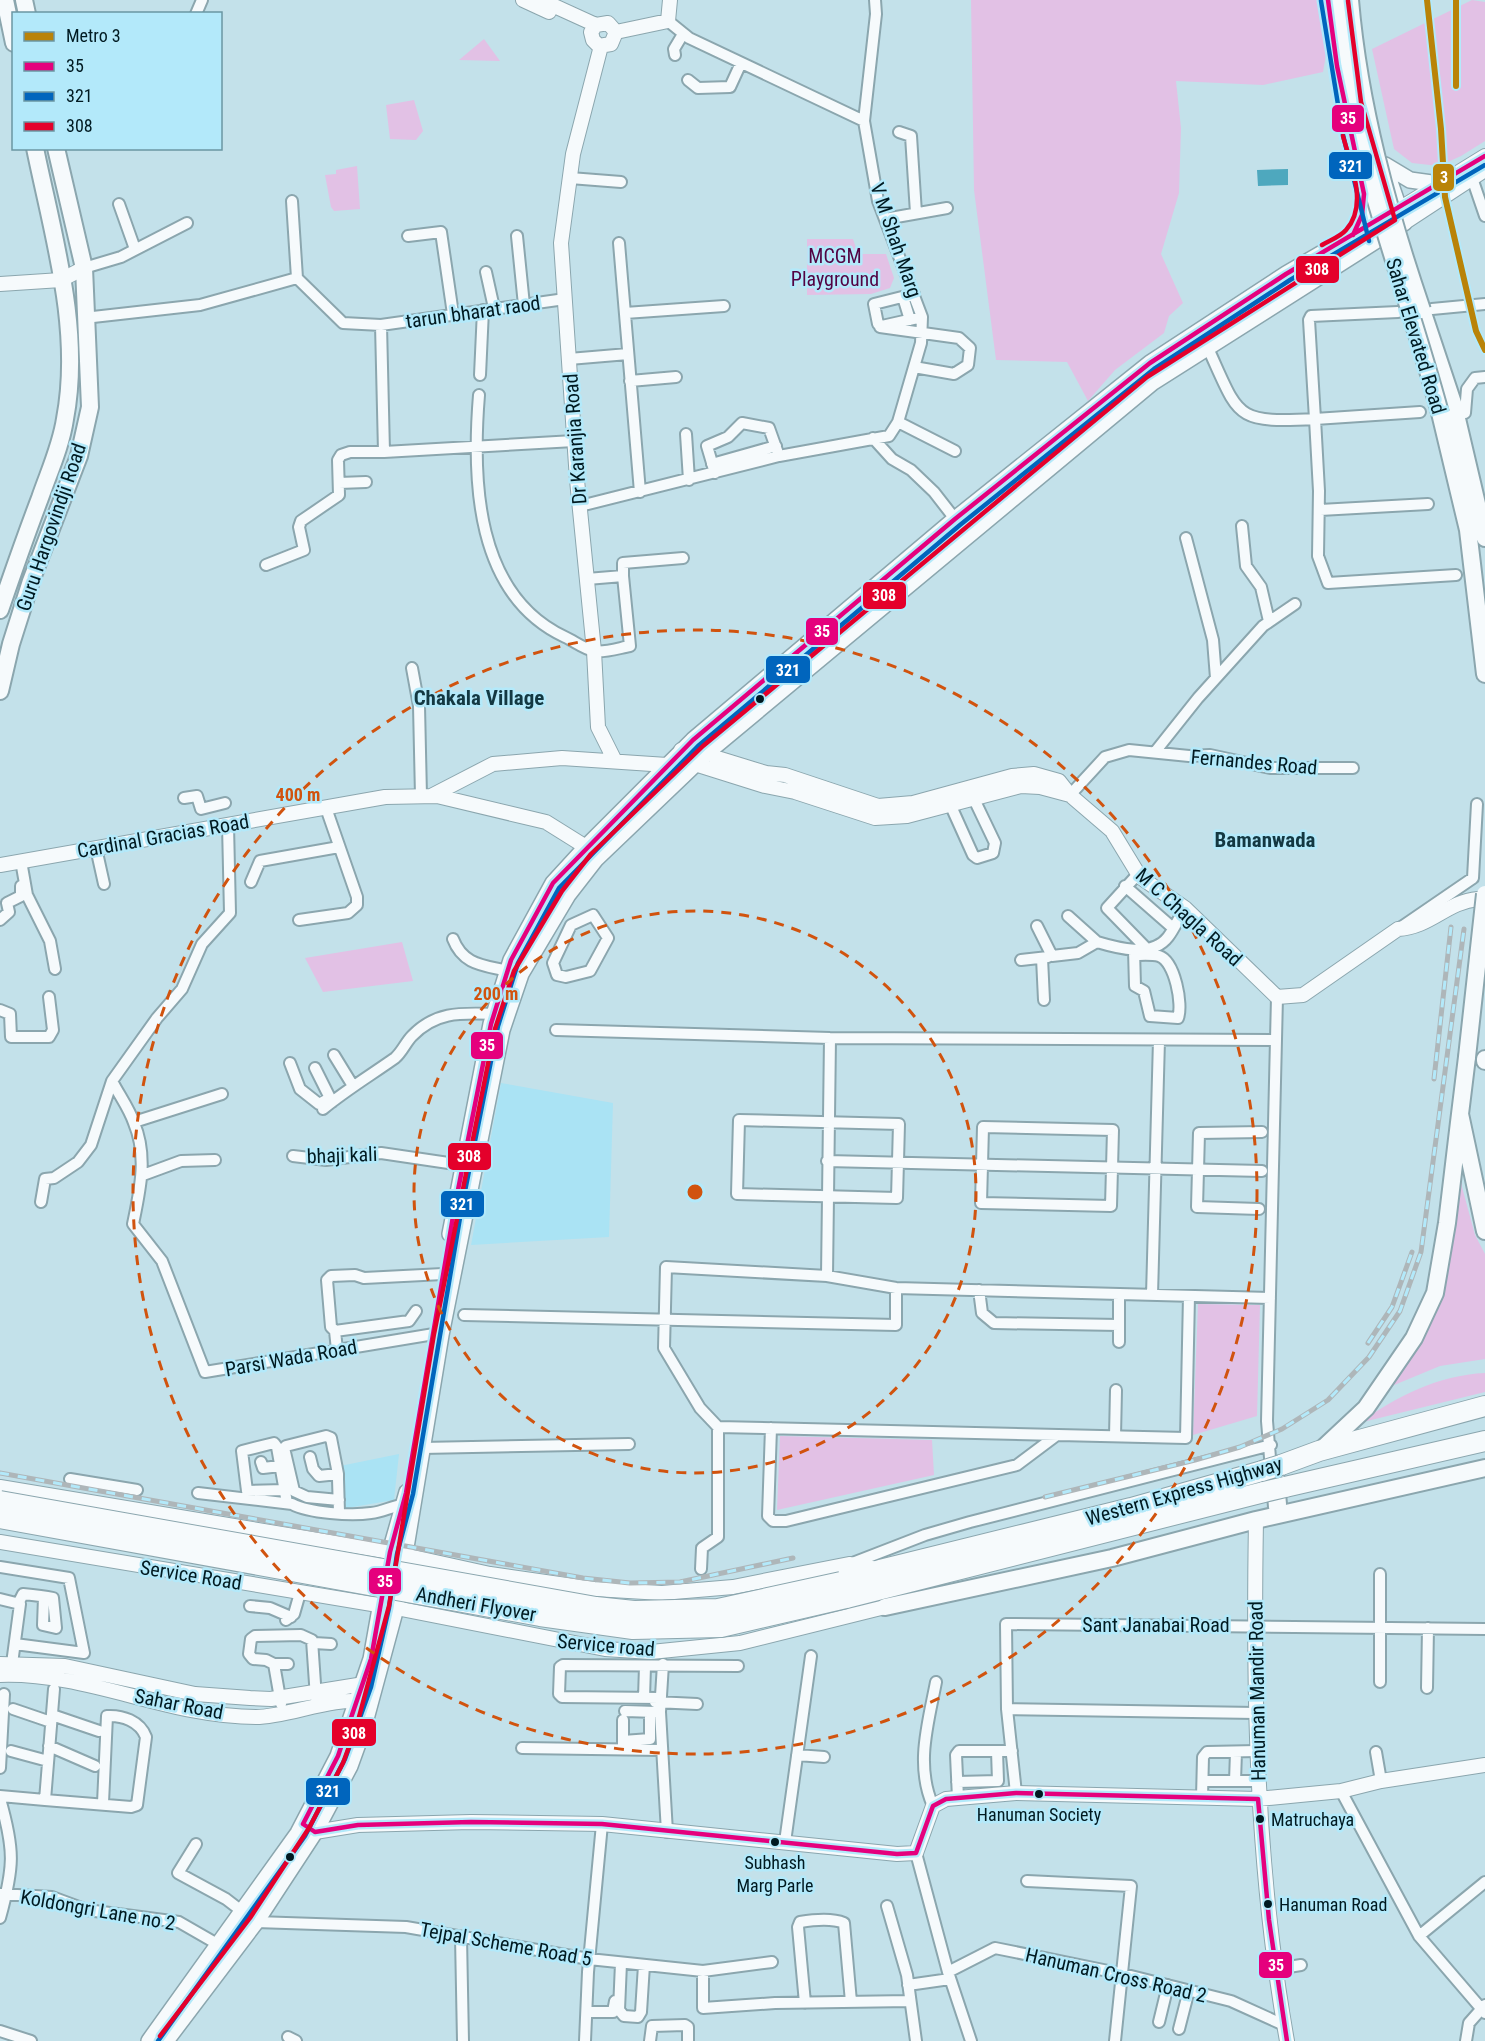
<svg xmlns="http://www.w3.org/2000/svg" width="1485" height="2041" viewBox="0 0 1485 2041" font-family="'Roboto Condensed',sans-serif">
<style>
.built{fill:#aae3f4}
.green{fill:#e2c1e5}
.water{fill:#4ea8be}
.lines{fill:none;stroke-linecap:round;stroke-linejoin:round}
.minor-casing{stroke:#8ba6ae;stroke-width:14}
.tertiary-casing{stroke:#8ba6ae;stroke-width:16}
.secondary-casing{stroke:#8ba6ae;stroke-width:18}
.primary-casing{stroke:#8ba6ae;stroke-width:20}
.motorway-casing{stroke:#8ba6ae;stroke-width:22}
.minor{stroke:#f6fafc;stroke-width:10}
.tertiary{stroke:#f6fafc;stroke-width:14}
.secondary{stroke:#f6fafc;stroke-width:15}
.primary{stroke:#f6fafc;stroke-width:16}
.motorway{stroke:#f6fafc;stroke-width:20}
.rail-casing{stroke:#aeb6b9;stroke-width:5}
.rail{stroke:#b3e9fa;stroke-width:3;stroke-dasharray:9;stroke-linecap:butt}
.primary-bridge-casing{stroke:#8ba6ae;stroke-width:20;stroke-linecap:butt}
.motorway-bridge-casing{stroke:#8ba6ae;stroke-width:22;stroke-linecap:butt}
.primary-bridge{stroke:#f6fafc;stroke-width:16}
.motorway-bridge{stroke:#f6fafc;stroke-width:20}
.bus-1-casing{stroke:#b3e9fa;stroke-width:9}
.bus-2-casing{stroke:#b3e9fa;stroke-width:9}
.bus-3-casing{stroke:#b3e9fa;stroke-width:9}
.bus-1{stroke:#e5007d;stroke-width:4.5}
.bus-2{stroke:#0065bd;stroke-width:4.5}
.bus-3{stroke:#e4002b;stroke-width:4.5}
.metro-1-casing{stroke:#b3e9fa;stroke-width:10}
.metro-1{stroke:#b98308;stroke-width:6}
.ring{fill:none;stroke:#d1530e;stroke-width:3;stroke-dasharray:10 8}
.bus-dot{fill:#001a21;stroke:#b3e9fa;stroke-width:2}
.labels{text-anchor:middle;stroke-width:5;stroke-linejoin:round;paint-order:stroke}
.bus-label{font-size:18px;fill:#001a21;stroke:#b3e9fa}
.street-label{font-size:20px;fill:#001a21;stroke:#b3e9fa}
.park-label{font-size:20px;fill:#520343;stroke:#b3e9fa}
.neighbourhood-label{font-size:21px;font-weight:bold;fill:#133842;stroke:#b3e9fa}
.centre{fill:#d1530e;stroke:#b3e9fa;stroke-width:3}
.ring-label{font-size:18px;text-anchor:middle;font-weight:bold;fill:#d1530e;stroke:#b3e9fa;stroke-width:5;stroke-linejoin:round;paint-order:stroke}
.line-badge{stroke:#b3e9fa;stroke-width:2}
.badge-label{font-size:16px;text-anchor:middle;font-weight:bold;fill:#fff}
</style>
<rect width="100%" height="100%" fill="#c3e1ea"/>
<path class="built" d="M501 1083 613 1103 609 1237 471 1245Z
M399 1454 394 1500 341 1509 340 1466Z"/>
<path class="green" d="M971 0H1323L1328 43 1323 72 1263 85 1176 81 1181 128 1179 193 1161 254 1183 303 1169 316 1164 333 1115 370 1088 401 1067 362 996 360 974 190Z
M1472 0 1485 2V141L1461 156 1439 166 1412 163 1394 149 1372 49Z
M484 39 500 61 459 60Z
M414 100 423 131 416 140 390 139 386 105Z
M357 166 360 209 334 211 331 207 325 175 336 174V170Z
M807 239H853L858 254H886L894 278 890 288 871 294 807 295Z
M402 942 413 981 323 992 305 958Z
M1461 1155 1462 1187 1475 1235 1485 1254V1359L1440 1366 1387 1388 1418 1345Z
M1198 1304 1260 1305 1257 1416 1193 1435Z
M1485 1373V1392L1359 1423C1396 1397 1438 1375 1485 1373Z
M780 1436 932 1440 934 1475 777 1510Z"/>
<path class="water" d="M1288 169V185L1258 186 1257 170Z"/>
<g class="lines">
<g class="minor-casing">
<path id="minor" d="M196 14 202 0
M675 55 674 49 683 34
M688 80 698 88 730 87 741 63
M864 121 876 14 875 0
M899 132 911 136 916 213
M570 178 621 182
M1472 178 1485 216
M119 204 135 249
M885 219 947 208
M408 236 441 232 453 314
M517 236 524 305
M619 243 640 492
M84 268 121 257 187 223
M486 272 494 308
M297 278 343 323 381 325 565 299
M914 294 874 304 878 324 882 326 922 317
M903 297 910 320
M1432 309 1485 304
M1398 312 1311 316 1309 320 1315 419 1420 412
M625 313 724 306
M84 318 200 305 297 278 292 201
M381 325 384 452 574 441
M880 327 959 338 970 348 968 365 954 374 914 367
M1207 346C1240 418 1233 423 1315 419L1319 491 1318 556 1328 583 1456 575
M569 359 628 354
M480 375 483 310
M630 381 676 377
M479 395C472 480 475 595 565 637 574 641 584 649 594 651 604 653 619 648 630 646L623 576 587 579
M1465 413 1467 389 1475 378 1485 377
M898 422 955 451
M686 434 689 480
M873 438 892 459 911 470 934 492 955 519
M712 464 776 446
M715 473 707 446 728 437 742 423 769 428 779 456
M339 483 366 482
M580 506 779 456 889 436 898 422 921 343 922 317 878 201 864 121 689 38 668 21
M1320 510 1428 504
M1242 526 1246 566 1261 587 1269 621
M1186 538 1213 640 1216 678
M266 565 304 550 299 527 301 521 339 495 338 460 341 455 350 452H384
M623 576V563L683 558
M412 668 419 706 421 796
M1155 752 1198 698 1263 626 1295 604
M1070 795 1105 757 1129 750 1189 756 1210 755 1270 768H1353
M184 798 197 796 201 809 225 803
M950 804 973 855 977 858 993 853 995 843 973 797
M96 848 104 884
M21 861 27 895 50 941 55 969
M1138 874 1107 908 1146 948
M251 882 260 861 339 847
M1125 886 1173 928
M593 915 608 938 590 971 566 977 557 975 553 963 571 925Z
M0 920 9 912 7 903 21 896V886
M299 920 348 913 357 905V897L326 808
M1037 926 1052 956 1078 953 1097 942 1068 916
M1400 928 1473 878 1477 804
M453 939C463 965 483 965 508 971
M1097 942C1117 948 1152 958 1168 937 1175 928 1179 917 1185 908
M1134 950 1135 986 1144 991 1150 1016 1178 1018C1183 1005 1175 961 1159 956 1152 954 1141 955 1134 955
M1042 958 1044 1000
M1021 960 1048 957
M1277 997 1267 1421 1274 1507 1279 1514
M0 1010 10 1014 11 1037H49L53 1030 49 997
M556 1030 830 1038 1276 1040
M334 1055 353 1086
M290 1063 300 1089 319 1104 330 1098
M315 1068 332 1102
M112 1081C119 1095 129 1108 134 1123 148 1156 140 1190 133 1224L162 1261 205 1372 434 1334 441 1335
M323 1109C346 1090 371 1075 395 1058 402 1052 406 1042 412 1036 436 1011 461 1013 494 1014
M739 1120 899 1124 897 1198 737 1194Z
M134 1122 222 1094
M983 1127 1113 1130 1111 1206 981 1203Z
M293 1156 326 1160 381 1153 462 1165
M827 1161 1262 1171
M143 1175 181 1161 215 1160
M41 1202 45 1179 54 1178 78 1162 91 1145 112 1081 157 1018 182 989 202 944 230 913 228 825
M1259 1209 1197 1207 1199 1133 1262 1132
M827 1276 830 1038
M979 1290 982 1313 994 1323 1119 1325
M1152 1295 1159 1040
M1189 1296 1186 1438 718 1427 700 1408 664 1348 666 1267 827 1276 896 1288 1270 1298
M464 1315 896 1325V1288
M335 1331 331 1327 327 1280 331 1276 355 1275 364 1278 443 1274
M1119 1342V1294
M337 1350 335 1331 409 1321 416 1311
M771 1428 768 1516 773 1521H786L1017 1465 1057 1435
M1115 1436 1116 1390
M422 1448 629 1444
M310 1457 313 1469 319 1476 338 1474
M261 1462 263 1468 280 1466
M1277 1462 1281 1504 1279 1514
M70 1479 137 1490
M284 1490 247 1491 242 1451 274 1443 277 1447 287 1503
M198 1493 292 1504C309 1513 351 1516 371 1513 383 1512 392 1506 403 1505
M339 1500 307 1497 294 1491 284 1448 286 1446 326 1436 331 1438 338 1474V1479L339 1512
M850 1564 925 1535 970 1522 1271 1445
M0 1567 69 1578 84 1653 15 1644
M701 1569 702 1548 718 1537V1427
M1380 1574V1682
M0 1599 20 1604 11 1671
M19 1602 23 1594C33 1595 43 1596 53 1598L56 1628 43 1625 44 1597
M250 1606 270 1608 291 1617
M286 1620 294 1614 300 1593
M314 1643 331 1644
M274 1664H288
M663 1664 660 1712 667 1832
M1427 1688 1428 1628
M54 1689 45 1800 131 1807 137 1805 146 1737C140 1721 122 1715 107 1716L103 1803
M644 1698 645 1666
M660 1698 562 1697 559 1694 560 1667 563 1665 738 1666
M655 1702 697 1704
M281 1704 274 1664 266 1660 253 1659 249 1654 251 1639 255 1636 301 1635 312 1640 316 1698
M13 1709 51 1722
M1007 1709 1256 1713
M625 1711 656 1712
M52 1715 99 1731
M623 1720V1746
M623 1741 650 1739V1712
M49 1746 95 1766
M522 1748 661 1750
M11 1751 48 1761
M1376 1752 1381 1781
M797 1755 824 1757
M0 1768 4 1694
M1203 1781H1258
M1235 1781 1236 1752
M957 1782 998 1781 997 1751
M1341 1791 1419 1936 1485 2013
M1016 1793 1007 1709 1006 1624 1485 1629
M0 1796 45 1800
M1202 1797 1203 1757 1207 1752 1257 1751
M958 1798 956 1755 959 1751H1012
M0 1799C15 1851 14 1867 0 1918
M933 1806C915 1765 928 1724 936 1682
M785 1842 811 1656
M196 1844 178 1873 226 1899 256 1922 406 1927 589 1959 703 1971 772 1962
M916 1853 948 1972 971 2041
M1027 1881 1131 1886 1115 2041
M0 1894 52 1897 87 1910 179 1922 219 1945
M887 1906 907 1975 916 2041
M1419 1936 1485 1882
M461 1937 463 2041
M621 1963 619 2010 624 2016 638 2017 641 2012 644 1965
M1276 1969 1301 1965
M703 1971V2008L775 2003 910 2001
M948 1972 995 1948 1123 1974 1231 2001 1284 2025
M908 1985 950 1979
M805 2003 798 1927 800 1922C812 1920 832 1918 844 1923L851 2002
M587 2012H613L615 2001
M1159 2022 1168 1985
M1179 2029 1189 1990
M0 2031 31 2041
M288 2037 296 2041
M585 2041 588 1972 602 1824
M650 2041 652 2026 685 2025 688 2027V2041
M1466 2041 1469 2023 1485 2005"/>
</g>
<g class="tertiary-casing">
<path id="tertiary" d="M523 0 549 12
M541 0 596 25 608 23 616 32 611 44 599 46 593 40 591 32 596 25
M616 32 668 21 670 0
M601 46 573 154 561 243 577 480 594 651 598 727 614 759
M1399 209 1485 156
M1404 223 1485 170
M0 284 61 280 84 268
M693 740 717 758 766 773 785 775 878 806 913 803 1012 776 1034 774 1059 781 1070 795
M681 750 695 764 765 786 795 792 875 818 907 816 1021 786 1040 787 1070 795 1112 831 1140 877 1185 908 1277 997 1303 995 1398 929C1431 927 1446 902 1478 899
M431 796 493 764 562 758 667 765 683 776
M0 865 385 797 437 796 546 822 586 847 593 855
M0 1487 390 1552 490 1574 594 1589 662 1593 733 1587 849 1564 877 1569
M1256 1520C1253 1694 1256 1868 1287 2041
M0 1542 396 1608 605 1649 651 1652 740 1643 885 1607
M0 1664 65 1666 195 1694 250 1698 271 1699 364 1684 371 1686
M0 1675C88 1672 168 1717 256 1717 287 1717 335 1696 364 1702
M308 1827 315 1832 358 1825 471 1822 602 1824 897 1854 916 1853 933 1806 946 1799 1016 1793 1258 1799 1341 1791 1381 1781 1485 1765"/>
</g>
<g class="secondary-casing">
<path id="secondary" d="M1346 113 1374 232
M1385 165 1410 180 1439 184
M450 1234 491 1024 511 960 553 883 586 847 693 740 955 519 1150 363 1286 274 1391 213
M149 2041 298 1833 338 1756 371 1659 390 1552 407 1492
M166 2041 256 1922 315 1832 350 1766 363 1730 396 1608 441 1335 502 1030 521 974 568 895 596 859 708 752 1152 383 1404 223 1390 182"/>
</g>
<g class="primary-casing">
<path id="primary" d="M5 0 14 43
M24 0 27 14
M1422 310 1454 406 1485 538
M1440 413 1468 530 1485 674
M0 610C13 572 26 535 40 498 49 472 61 446 65 419 82 330 53 236 35 148
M0 691 11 644 31 581 79 456 90 407 84 268 56 148
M1467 1057 1460 1114 1485 1231
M1485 1059V1061
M1320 1451 1366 1408 1414 1338 1435 1293 1447 1223 1460 1114
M885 1607 1112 1558 1256 1520 1485 1468"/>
</g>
<g class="motorway-casing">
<path id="motorway" d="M1281 1465 1319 1451 1485 1406
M1285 1487 1485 1441
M841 1582 880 1570 1131 1508 1262 1471
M846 1598 1264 1492"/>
</g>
<use href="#minor" class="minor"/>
<use href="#tertiary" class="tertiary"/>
<use href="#secondary" class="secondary"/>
<use href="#primary" class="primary"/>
<use href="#motorway" class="motorway"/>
<g class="rail-casing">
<path id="rail" d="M1434 1079 1451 927
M1368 1343 1392 1307 1412 1252
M0 1473 583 1578 630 1583 680 1582 793 1558
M1045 1497 1195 1460 1240 1447 1282 1429 1328 1400 1369 1357 1400 1311 1421 1252 1464 929"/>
</g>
<use href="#rail" class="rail"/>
<g class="primary-bridge-casing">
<path id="primary-bridge" d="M1336 0C1347 144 1403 275 1440 413
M1350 0C1359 106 1388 210 1422 310
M1467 1057 1485 894"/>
</g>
<g class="motorway-bridge-casing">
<path id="motorway-bridge" d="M1262 1471 1281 1465
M1264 1492 1285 1487
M0 1501 596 1607 634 1611 718 1609 841 1582
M0 1518 540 1616 633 1629 721 1627 846 1598"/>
</g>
<use href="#primary-bridge" class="primary-bridge"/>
<use href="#motorway-bridge" class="motorway-bridge"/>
<g class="bus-1-casing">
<path id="bus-1" d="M1328 0 1337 66 1364 194 1362 215 1353 235
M1258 1799 1269 1920 1287 2041
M315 1832 303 1824 338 1756 371 1659 390 1552 406 1493 455 1205 491 1024 511 960 553 883 693 740 955 519 1150 363 1286 274 1485 156
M315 1832 358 1825 471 1822 602 1824 897 1854 916 1853 933 1806 946 1799 1016 1793 1258 1799"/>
</g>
<g class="bus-2-casing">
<path id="bus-2" d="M1321 1 1343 135 1369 241
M158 2041 305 1836 345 1759 371 1687 389 1608 397 1554 413 1494 462 1206 498 1026 518 963 559 888 698 746 960 525 1154 369 1290 280 1485 165"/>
</g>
<g class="bus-3-casing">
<path id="bus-3" d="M1322 245C1330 240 1340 237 1346 230 1369 205 1350 163 1343 136
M160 2036 250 1918 309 1828 343 1763 356 1728 389 1606 434 1334 495 1029 514 971 562 891 591 854 703 746 1147 377 1395 220 1361 102 1348 1"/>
</g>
<use href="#bus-1" class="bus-1"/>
<use href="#bus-2" class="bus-2"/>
<use href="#bus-3" class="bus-3"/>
<g class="metro-1-casing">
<path id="metro-1" d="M1427 0 1441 129 1445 197 1476 331 1485 350
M1456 0V86"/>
</g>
<use href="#metro-1" class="metro-1"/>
</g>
<g class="ring">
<circle cx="695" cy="1192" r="281"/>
<circle cx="695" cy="1192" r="562"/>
</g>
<g class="bus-dot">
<circle cx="760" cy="699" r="5"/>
<circle cx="1039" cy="1794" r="5"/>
<circle cx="1260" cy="1819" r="5"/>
<circle cx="775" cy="1842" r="5"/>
<circle cx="290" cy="1857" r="5"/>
<circle cx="1268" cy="1904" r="5"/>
</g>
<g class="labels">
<g class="bus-label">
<text x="1039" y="1821">Hanuman Society</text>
<text x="1271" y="1826" text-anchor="start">Matruchaya</text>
<text x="775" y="1869">Subhash<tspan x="775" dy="23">Marg Parle</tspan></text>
<text x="1279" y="1911" text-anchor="start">Hanuman Road</text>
</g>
<g class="street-label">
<text transform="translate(896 240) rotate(71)" y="7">V M Shah Marg</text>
<text transform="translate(473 312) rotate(-8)" y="7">tarun bharat raod</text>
<text transform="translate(1416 336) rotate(73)" y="7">Sahar Elevated Road</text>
<text transform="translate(575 439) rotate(-94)" y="7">Dr Karanjia Road</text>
<text transform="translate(51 527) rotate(-71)" y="7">Guru Hargovindji Road</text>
<text transform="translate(1254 762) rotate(5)" y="7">Fernandes Road</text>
<text transform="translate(163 836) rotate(-10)" y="7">Cardinal Gracias Road</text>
<text transform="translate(1189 917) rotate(42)" y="7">M C Chagla Road</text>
<text transform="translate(342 1155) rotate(-2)" y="7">bhaji kali</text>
<text transform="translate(291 1358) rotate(-10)" y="7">Parsi Wada Road</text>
<text transform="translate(1184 1491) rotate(-16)" y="7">Western Express Highway</text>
<text transform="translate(191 1575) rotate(9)" y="7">Service Road</text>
<text transform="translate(476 1604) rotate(10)" y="7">Andheri Flyover</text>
<text x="1156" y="1632">Sant Janabai Road</text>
<text transform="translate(606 1645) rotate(5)" y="7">Service road</text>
<text transform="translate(1257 1691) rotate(-91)" y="7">Hanuman Mandir Road</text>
<text transform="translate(179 1704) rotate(11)" y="7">Sahar Road</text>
<text transform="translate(98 1910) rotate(10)" y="7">Koldongri Lane no 2</text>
<text transform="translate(506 1944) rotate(10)" y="7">Tejpal Scheme Road 5</text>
<text transform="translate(1116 1975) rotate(13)" y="7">Hanuman Cross Road 2</text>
</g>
<g class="park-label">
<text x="835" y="263">MCGM<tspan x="835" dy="23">Playground</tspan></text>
</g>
<g class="neighbourhood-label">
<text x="479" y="705">Chakala Village</text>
<text x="1265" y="847">Bamanwada</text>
</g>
</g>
<circle cx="695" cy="1192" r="9" class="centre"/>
<g class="ring-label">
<text x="298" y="801">400 m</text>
<text x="496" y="1000">200 m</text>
</g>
<g class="line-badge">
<rect x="1331" y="104" width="34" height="29" rx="6" fill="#e5007d"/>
<rect x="1328" y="151" width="45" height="29" rx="6" fill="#0065bd"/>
<rect x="1432" y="163" width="23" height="29" rx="6" fill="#b98308"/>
<rect x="1295" y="255" width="45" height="29" rx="6" fill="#e4002b"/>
<rect x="862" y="581" width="45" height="29" rx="6" fill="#e4002b"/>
<rect x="805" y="617" width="34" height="29" rx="6" fill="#e5007d"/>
<rect x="765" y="655" width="46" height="29" rx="6" fill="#0065bd"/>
<rect x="470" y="1031" width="34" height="29" rx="6" fill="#e5007d"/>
<rect x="447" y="1142" width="45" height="29" rx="6" fill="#e4002b"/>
<rect x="440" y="1190" width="45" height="28" rx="6" fill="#0065bd"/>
<rect x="368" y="1567" width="34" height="28" rx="6" fill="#e5007d"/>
<rect x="331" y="1718" width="46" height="29" rx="6" fill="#e4002b"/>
<rect x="305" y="1777" width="46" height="29" rx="6" fill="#0065bd"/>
<rect x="1258" y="1951" width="35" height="28" rx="6" fill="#e5007d"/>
</g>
<g class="badge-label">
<text x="1348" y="124">35</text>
<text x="1351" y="172">321</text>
<text x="1444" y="183">3</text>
<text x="1317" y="275">308</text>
<text x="884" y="601">308</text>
<text x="822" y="637">35</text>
<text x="788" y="676">321</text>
<text x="487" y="1051">35</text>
<text x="469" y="1162">308</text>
<text x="462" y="1210">321</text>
<text x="385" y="1587">35</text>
<text x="354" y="1739">308</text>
<text x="328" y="1797">321</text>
<text x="1276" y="1971">35</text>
</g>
<rect x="12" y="12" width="210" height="138" fill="#b3e9fa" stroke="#6b96a3" stroke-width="1.5"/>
<rect x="24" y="32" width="30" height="9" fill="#b98308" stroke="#6b96a3" stroke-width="1.5"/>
<text x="66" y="42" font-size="18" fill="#001a21">Metro 3</text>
<rect x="24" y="62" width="30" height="9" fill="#e5007d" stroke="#6b96a3" stroke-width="1.5"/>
<text x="66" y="72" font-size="18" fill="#001a21">35</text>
<rect x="24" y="92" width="30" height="9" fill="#0065bd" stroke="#6b96a3" stroke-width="1.5"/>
<text x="66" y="102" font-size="18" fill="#001a21">321</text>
<rect x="24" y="122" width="30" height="9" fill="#e4002b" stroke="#6b96a3" stroke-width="1.5"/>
<text x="66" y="132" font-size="18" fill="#001a21">308</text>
</svg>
